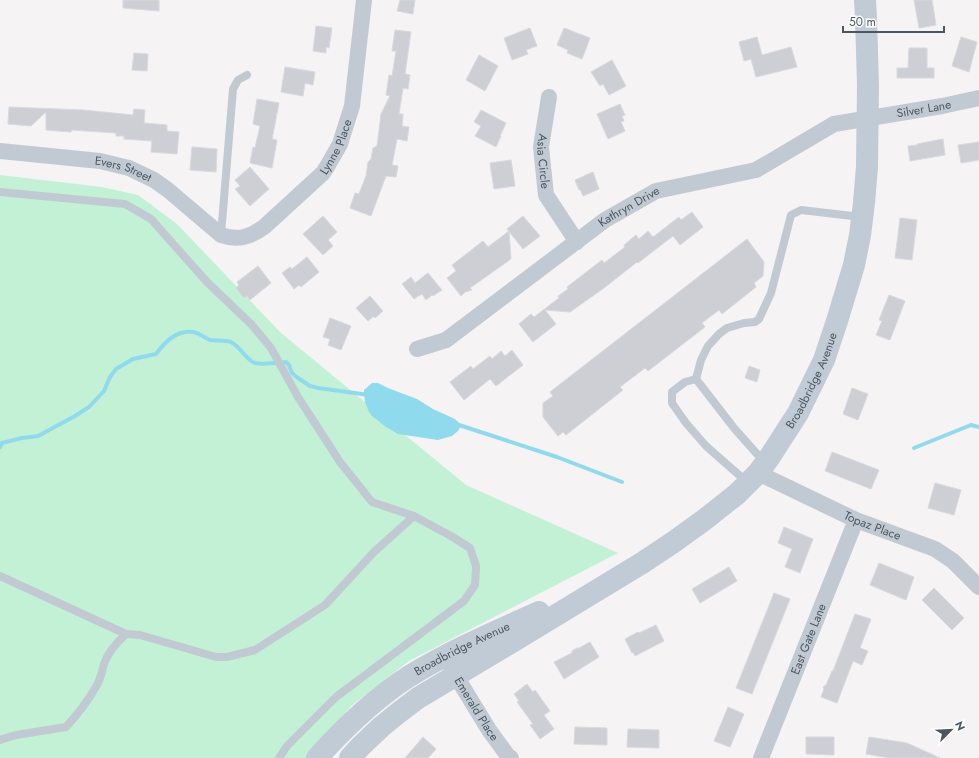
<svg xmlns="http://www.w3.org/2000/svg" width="979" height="758" viewBox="0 0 979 758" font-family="Jost,sans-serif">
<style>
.green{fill:#c3f1d5}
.water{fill:#90daee}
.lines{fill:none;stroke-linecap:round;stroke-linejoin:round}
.stream{stroke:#90daee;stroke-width:4}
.building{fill:#cdcfd5;stroke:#d7d9de}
.service{stroke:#c1cad2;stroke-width:8}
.minor{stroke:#c1cad2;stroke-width:16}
.secondary{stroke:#c1cbd6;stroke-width:22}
.labels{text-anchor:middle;stroke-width:3;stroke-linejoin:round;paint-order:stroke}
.street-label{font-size:12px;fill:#4a5661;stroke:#fff}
</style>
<rect width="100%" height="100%" fill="#f5f3f3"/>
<path class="green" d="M0 175 102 187 138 195 177 224 281 333 466 485 618 553 409 661 351 706 307 758H0Z"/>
<path class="water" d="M372 383H378L388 388 417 399 433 409 455 419 460 424 461 426 458 431 452 436 438 440 398 434 386 427 372 416 369 412 365 402 364 392V390Z"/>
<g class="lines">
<path class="stream" d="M456 424 557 457 622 482
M0 447 2 443 22 438 38 436 75 416 89 407 104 391 110 377 116 369 133 359 156 354C165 342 176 330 193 332 200 333 204 338 210 340 216 341 225 340 231 342 241 347 245 359 255 363 262 365 277 363 286 362L289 365 292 373 298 378 310 386 318 388 362 394 368 395
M914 448 971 425 979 427"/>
</g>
<path class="building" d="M123 0H159V11L123 8Z
M400 0H415L413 14 397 11Z
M914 0H932L936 25 919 28Z
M316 26 332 28 329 48 326 47V53L313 51Z
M530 28 537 46 526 50 528 54 512 60 504 38Z
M564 28 590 38 582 59 567 53 568 50 557 45Z
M395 30 411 32 405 74 410 75 408 89 403 88 399 114H403L402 126 409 127 407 141 397 139 392 165 398 166 396 177 386 176 371 216 350 208 355 193 359 194 366 176 368 162 371 159 373 148 377 146 381 114 390 96 386 95 389 75 392 76 396 51H392Z
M757 37 762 55 791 47 797 67 756 77 751 59 744 61 739 42Z
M961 37 977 42 969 72 952 66Z
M909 48H927V68H934V78H897V68H908Z
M134 53 148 54 147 71 132 70Z
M479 55 498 66 485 91 466 80Z
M612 60 626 86 609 95 603 84 600 86 591 72Z
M285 67 315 72 313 85 305 83 303 96 281 92Z
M257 99 279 103 272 139 277 140 272 168 250 163 253 147 255 148 260 126 253 124Z
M620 104 625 115 622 116 624 121 621 122 625 131 608 139 597 114Z
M9 107 83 110 133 115 134 109 145 110 144 123 167 125V131L179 132 177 154 151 152 152 141 124 139V136H116V133L72 130 71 132 46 130V112L31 126 8 124Z
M481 110 506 123 500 136H501L496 147 475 136 481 126 474 122Z
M943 139 945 155 910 161 908 146 917 145V144Z
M979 142V160L961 163 958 145Z
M192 147 217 149 216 172 190 170Z
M511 160 515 186 494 189 490 163Z
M250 167 269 189 250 206 235 189 240 186 235 180Z
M593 172 599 189 583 196 580 189 579 190 575 180Z
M692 212 703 227 680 245 673 236 638 263 637 262 604 288 570 312 545 310 556 324 533 342 519 324 531 314 534 317 559 298 558 296 568 289 567 287 602 260 604 263 625 247 624 245 636 235 639 239 648 231 653 237 679 217 681 220Z
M323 216 337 232 328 240 333 246 323 255 303 234Z
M523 216 540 236 523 249 507 229Z
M900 218 917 220 912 260 895 258Z
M509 231 511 259 470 288 472 290 465 292 461 296 447 278 456 271 452 265 483 241 488 247Z
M747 239 764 262 763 276 754 283 756 287 722 314 719 310 702 323 705 327 648 371 645 368 620 387 623 390 566 435 563 432 558 436 543 417V403L553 396 550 392Z
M307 257 319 272 301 287 299 285 294 289 282 273 290 267 292 269Z
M258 266 271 283 250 300 247 296 244 298 236 288 239 285 237 282Z
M428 273 442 290 433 296 432 295 426 300 422 294 414 299 402 284 411 277 415 283Z
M889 295 905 301 890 340 876 335 882 321 879 320Z
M370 296 383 311 375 318 374 316 368 321 356 308Z
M330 318 351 326 341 350 328 345 330 339 323 337Z
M512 350 523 365 496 386 490 379 464 400 450 382 471 366 473 369 490 356 492 359 501 351 505 356Z
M749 366 760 370 757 382 745 378Z
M852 388 868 394 858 420 843 414Z
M832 452 879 470 871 489 825 471Z
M935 483 961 490 954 515 928 508Z
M784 527 813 539 800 573 785 567 792 549 778 543Z
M879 563 914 577 906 600 870 585Z
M729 567 737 581 700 603 692 589Z
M934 588 964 618 952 630 922 600Z
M774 593 790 599 752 694 736 688Z
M855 614 871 619 860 648 868 651 862 665 853 661 837 703 821 697 824 689 823 687 826 685 832 671H833Z
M656 625 664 641 635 656 633 652 632 653 625 639 638 632 639 633Z
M590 642 599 657 564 679 554 662 572 653V651L577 648H579Z
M527 684 533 692 535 690 550 711 544 715 554 729 540 739 530 725 533 724 517 702 519 701 514 694Z
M728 707 744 714 730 747 714 741Z
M575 727 607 728V745L574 744Z
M628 729 659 730V748L627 747Z
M423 737 436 749 428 758H405Z
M806 737H834V755L806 754Z
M869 737 907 743 940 758H889L866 754Z"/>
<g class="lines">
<path class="service" d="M0 192 125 204 151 219 207 282 252 325 271 348 298 397 340 462 372 502 414 516 451 536 470 548 476 566 475 585 464 601 336 697 287 746 279 758
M221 235 233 89 238 80 247 75
M696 379 701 360 708 346 719 334 727 328 744 323 755 322 759 319 771 293 791 215 801 210 861 217
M747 482 706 446 686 423 672 403V392L685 382 696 379 734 428 765 463
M0 576 126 634 140 635 216 657H227L255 650 325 605 374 552 414 516
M0 740 16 735 66 727C78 714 88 701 97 685 101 678 102 671 104 664 108 652 116 643 126 634"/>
<g class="minor">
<path id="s1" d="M549 97 541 147 546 195 577 242"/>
<path id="s2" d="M0 151 100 161 129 168 154 180 168 190 221 235C238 241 250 237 264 227L323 173 328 165 340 144 352 106 364 0"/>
<path id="s3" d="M417 349 446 340 605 220 656 191 756 170 834 124 942 106 979 98"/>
<path id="s4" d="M758 473 856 520 935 549 953 561 979 587"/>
<path id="s5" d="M451 667 456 676 489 730 508 756 511 758"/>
<path id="s6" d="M761 758 856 520"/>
</g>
<g class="secondary">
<path id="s7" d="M317 758C344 728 374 699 408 677 450 651 495 632 539 612"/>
<path id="s8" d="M350 758 360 747 381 727 397 714 418 698 507 645 642 563 675 541 704 520 737 494 758 473 769 458 798 413 824 360 837 321 854 265 860 235 864 203 867 167 868 85 866 18 865 0"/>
</g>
</g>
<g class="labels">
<g class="street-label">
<text dy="4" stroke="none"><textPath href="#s3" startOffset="572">Silver Lane</textPath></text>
<text dy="4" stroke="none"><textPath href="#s2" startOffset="400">Lynne Place</textPath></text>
<text dy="4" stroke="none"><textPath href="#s1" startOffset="65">Asia Circle</textPath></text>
<text dy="4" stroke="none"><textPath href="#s2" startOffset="125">Evers Street</textPath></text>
<text dy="4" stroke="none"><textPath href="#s3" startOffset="257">Kathryn Drive</textPath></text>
<text dy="4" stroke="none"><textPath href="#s8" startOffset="607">Broadbridge Avenue</textPath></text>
<text dy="4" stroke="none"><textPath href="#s4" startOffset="126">Topaz Place</textPath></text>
<text dy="4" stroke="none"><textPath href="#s6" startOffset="128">East Gate Lane</textPath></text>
<text dy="4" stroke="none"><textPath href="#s7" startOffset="183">Broadbridge Avenue</textPath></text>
<text dy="4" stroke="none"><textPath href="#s5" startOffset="49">Emerald Place</textPath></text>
</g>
</g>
<g transform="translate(951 730) rotate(66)" stroke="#ffffff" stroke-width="3" paint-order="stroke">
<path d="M0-3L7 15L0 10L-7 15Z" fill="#4a5661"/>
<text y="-6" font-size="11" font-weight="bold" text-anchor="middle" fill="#4a5661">N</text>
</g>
<path d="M843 26v6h101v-6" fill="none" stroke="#4a5661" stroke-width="2"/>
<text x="849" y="26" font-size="12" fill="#4a5661" stroke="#ffffff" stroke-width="3" paint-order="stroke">50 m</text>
</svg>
